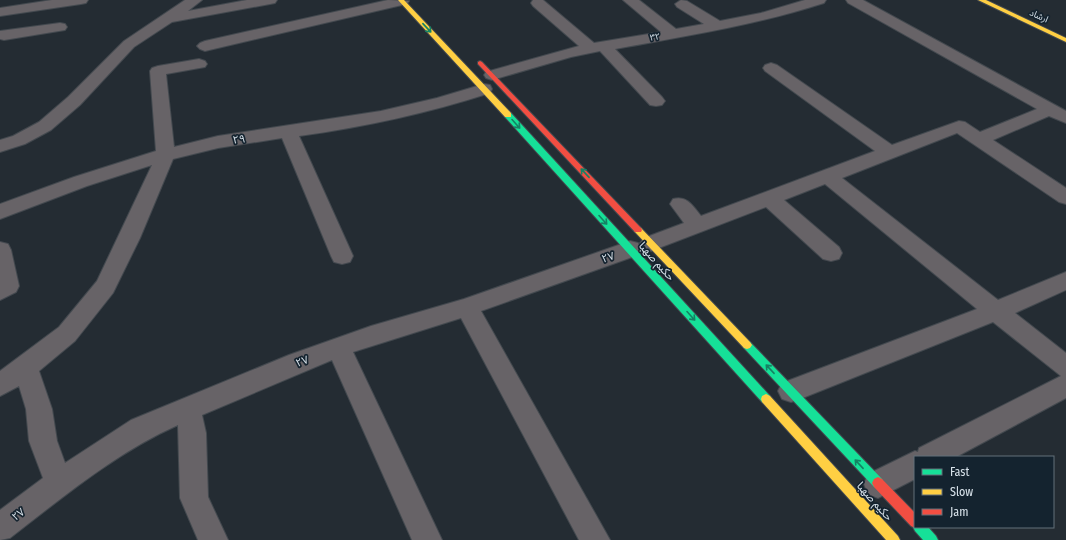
<svg xmlns="http://www.w3.org/2000/svg" width="1066" height="540" viewBox="0 0 1066 540" font-family="'Fira Sans Condensed','Noto Sans Arabic',sans-serif">
<style>
.lines{fill:none;stroke-linecap:round;stroke-linejoin:round}
.street-casing{stroke:#43494f;stroke-width:2}
.fast-casing{stroke:#43494f;stroke-width:2}
.slow-casing{stroke:#43494f;stroke-width:2}
.jam-casing{stroke:#43494f;stroke-width:2}
.street{fill:#676367;fill-rule:evenodd}
.fast{fill:#16e098;fill-rule:evenodd}
.slow{fill:#ffcf43;fill-rule:evenodd}
.jam{fill:#f24e42;fill-rule:evenodd}
.oneway{stroke:#158264}
.labels{text-anchor:middle;stroke-width:3.5;stroke-linejoin:round;paint-order:stroke}
.far-street-label{font-size:9px;fill:#d9e3eb;stroke:#14232f}
.street-label{font-size:11px;fill:#d9e3eb;stroke:#14232f}
</style>
<rect width="100%" height="100%" fill="#242c33"/>
<g class="lines">
<g class="street-casing">
<path id="street" d="M52 0H88L86 3 81 4 0 16V8Z
M185 0H202L188 11 247 0H277L275 3 270 4 172 22 134 47 80 105 51 130 25 144 0 152V140L13 136 39 122 68 97 124 41Z
M388 0 409 1 407 4 402 5 205 51 200 49 197 46 200 43 205 41Z
M533 0H543L594 43 661 32 623 0H639L676 29 704 24 677 7 675 4 681 0 687 1 720 21 761 13 805 0H826L824 3C756 25 686 36 615 49L662 97 665 101 662 105 656 106 650 105 600 51 571 57 492 80 486 78 484 75 486 72 579 46 533 6 531 3Z
M846 0H863L1066 111V123L1049 116 993 140 1066 188V204L1059 202 957 133 842 178 998 300 1066 272V290L1015 313 1066 353V398L956 457H915V479L878 498 868 494 864 484 868 474 915 451 918 452 919 448 1061 376 993 322 800 399 791 402 782 399 778 391 782 383 977 309 825 184 784 200 839 247 842 253 839 259 831 261 823 259 766 207 651 251 644 248 640 243 644 238 684 223 670 204 673 199C687 195 693 206 701 216L875 151 765 71 763 68 765 65 771 63 777 65 892 145 959 121 965 122 980 132 1037 109 848 3Z
M60 23 65 24 67 27 65 30 4 40 0 39V31Z
M199 59 205 61 207 64 205 67 166 74 174 147 218 136 381 111 437 98 484 84 490 85 492 89 490 93C428 113 364 127 299 136L353 256 350 262 342 264 334 262 331 256 282 138 218 148 173 159 140 238 113 293 75 341 39 371 52 409 57 441 65 463 131 420 289 355 371 326 464 299 630 241 638 243 641 249 638 255 481 311 610 540H579L461 318 353 352 442 540H412L332 360 202 415 206 433 208 497 228 540H198L180 498 178 425C117 452 63 497 10 538L0 540V510L43 478 29 441 26 409 19 386 0 396V371L59 327 97 281 152 165 87 186 0 219V204L74 177 156 151 150 71 152 68 158 66Z
M0 242 8 244 11 250 19 286 16 292 0 300Z"/>
</g>
<g class="fast-casing">
<path id="fast" d="M505 113H511L770 396 771 399 770 402 766 404 762 402 505 117Z
M747 341 750 342 882 479 884 483 882 487 878 489 874 487 744 348 742 345 744 342Z
M915 523V527H928L936 536 938 540H923L915 531 913 527Z"/>
</g>
<g class="slow-casing">
<path id="slow" d="M398 0H404L511 113V117H505Z
M978 0H986L1066 38V42Z
M638 227 641 228 750 342 752 345 750 348 747 349 744 348 635 232 634 230Z
M766 394 770 396 898 536 900 540H886L762 402 761 399 762 396Z"/>
</g>
<g class="jam-casing">
<path id="jam" d="M480 61 482 62 641 228 642 230 641 232H635L478 64V62Z
M878 477 882 479 915 513V527H917L915 528 911 526 874 487 872 483 874 479Z"/>
</g>
<use href="#street" class="street"/>
<use href="#fast" class="fast"/>
<use href="#slow" class="slow"/>
<use href="#jam" class="jam"/>
</g>
<defs><path id="oneway-shaft" d="M-6 0H5M1.5-3L5.5 0L1.5 3" fill="none" stroke-width="1.6" stroke-linecap="round" stroke-linejoin="round"/></defs>
<g class="oneway">
<use href="#oneway-shaft" transform="translate(427 28) rotate(47)"/>
<use href="#oneway-shaft" transform="translate(516 124) rotate(48)"/>
<use href="#oneway-shaft" transform="translate(585 173) rotate(-133)"/>
<use href="#oneway-shaft" transform="translate(603 220) rotate(48)"/>
<use href="#oneway-shaft" transform="translate(691 316) rotate(48)"/>
<use href="#oneway-shaft" transform="translate(770 369) rotate(-133)"/>
<use href="#oneway-shaft" transform="translate(859 464) rotate(-133)"/>
</g>
<g class="labels">
<g class="far-street-label">
<text transform="translate(1039 16) rotate(25)" y="3">ارشاد</text>
<text transform="translate(655 37) rotate(-10)" y="3">۳۲</text>
</g>
<g class="street-label">
<text transform="translate(239 139) rotate(-8)" y="4">۲۹</text>
<text transform="translate(608 257) rotate(-19)" y="4">۲۷</text>
<text transform="translate(657 261) rotate(48)" y="4">حکیم صهبا</text>
<text transform="translate(302 361) rotate(-21)" y="4">۲۷</text>
<text transform="translate(875 501) rotate(48)" y="4">حکیم صهبا</text>
<text transform="translate(18 514) rotate(-38)" y="4">۲۷</text>
</g>
</g>
<rect x="914" y="456" width="140" height="72" fill="#14232f" stroke="#63707a"/>
<rect x="922" y="469" width="20" height="6" fill="#16e098" stroke="#63707a"/>
<text x="950" y="476" font-size="12" fill="#d9e3eb">Fast</text>
<rect x="922" y="489" width="20" height="6" fill="#ffcf43" stroke="#63707a"/>
<text x="950" y="496" font-size="12" fill="#d9e3eb">Slow</text>
<rect x="922" y="509" width="20" height="6" fill="#f24e42" stroke="#63707a"/>
<text x="950" y="516" font-size="12" fill="#d9e3eb">Jam</text>
</svg>
